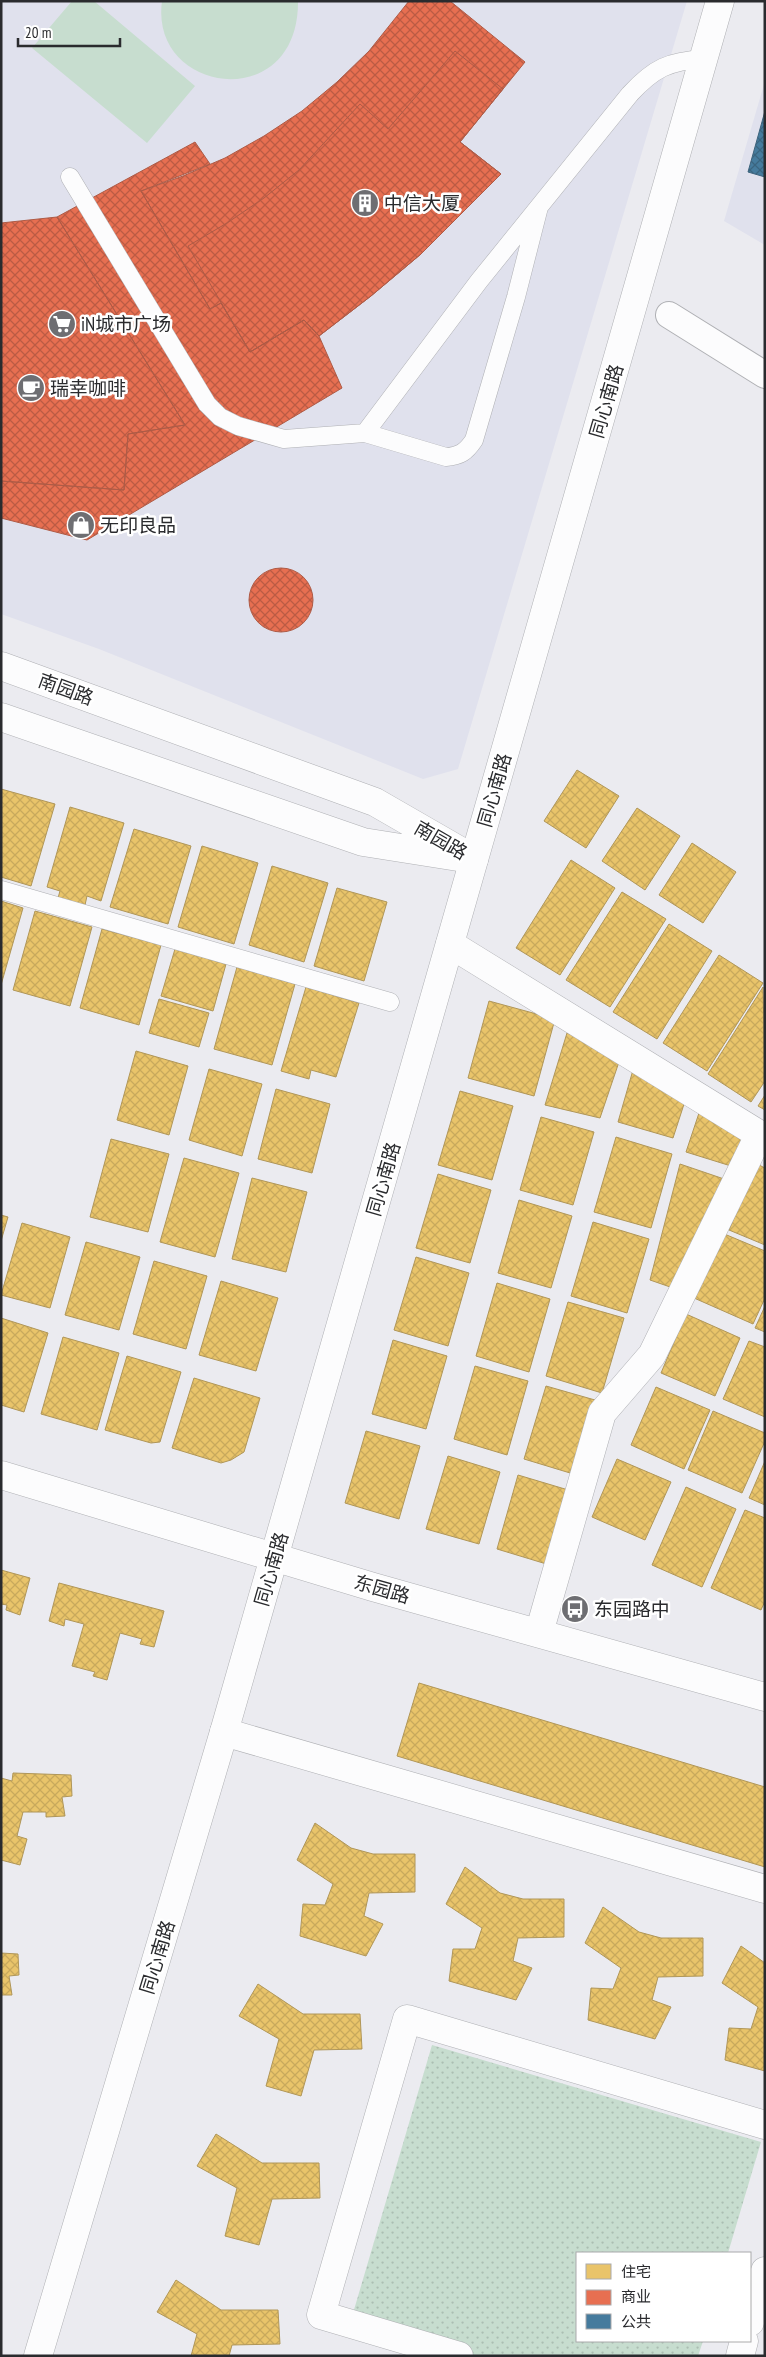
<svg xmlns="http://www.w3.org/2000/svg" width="766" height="2357" viewBox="0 0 766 2357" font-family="'PT Sans Narrow','Noto Sans SC',sans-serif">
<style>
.built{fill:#e0e1ed}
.park{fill:url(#park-dots)}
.garden{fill:#c7ddcf}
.homes{fill:url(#homes-cross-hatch);stroke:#b09658}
.shops{fill:url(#shops-cross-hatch);stroke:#ae5b46}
.public{fill:url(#public-cross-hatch);stroke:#3d637c}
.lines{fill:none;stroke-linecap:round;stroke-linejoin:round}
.service-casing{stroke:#afb0b4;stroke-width:19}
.pedestrian-casing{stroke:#afb0b4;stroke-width:28}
.minor-casing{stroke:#afb0b4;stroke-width:29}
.tertiary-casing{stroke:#afb0b4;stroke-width:29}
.secondary-casing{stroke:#afb0b4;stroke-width:29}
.service{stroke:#fcfcfd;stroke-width:18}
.pedestrian{stroke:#fcfcfd;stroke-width:26}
.minor{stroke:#fcfcfd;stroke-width:28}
.tertiary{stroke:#fcfcfd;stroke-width:28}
.secondary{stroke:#fcfcfd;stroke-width:28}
.labels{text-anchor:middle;stroke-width:5;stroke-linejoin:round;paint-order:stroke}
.poi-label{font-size:19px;fill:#2a2b2e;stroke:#fff;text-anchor:start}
.street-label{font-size:19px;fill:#2a2b2e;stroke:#fff}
</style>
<defs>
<pattern id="park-dots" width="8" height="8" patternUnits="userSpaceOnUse" patternTransform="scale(1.25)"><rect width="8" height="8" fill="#c7ddcf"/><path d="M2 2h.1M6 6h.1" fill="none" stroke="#abbeb2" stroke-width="1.8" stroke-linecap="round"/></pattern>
<pattern id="homes-cross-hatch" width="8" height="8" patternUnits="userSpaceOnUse" patternTransform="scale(1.25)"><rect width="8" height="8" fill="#e9c46a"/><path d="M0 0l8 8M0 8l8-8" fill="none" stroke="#c8a95c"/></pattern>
<pattern id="shops-cross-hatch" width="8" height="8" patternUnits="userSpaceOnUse" patternTransform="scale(1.25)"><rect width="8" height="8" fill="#e76f51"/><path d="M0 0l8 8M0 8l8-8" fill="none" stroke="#bb5b44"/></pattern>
<pattern id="public-cross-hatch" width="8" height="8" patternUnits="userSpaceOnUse" patternTransform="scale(1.25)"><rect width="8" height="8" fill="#457b9d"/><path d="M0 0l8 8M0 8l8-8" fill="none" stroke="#3a6580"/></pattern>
</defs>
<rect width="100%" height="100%" fill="#ebebf0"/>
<path class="built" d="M1 1H687L458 769 423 779 99 649 1 614Z
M765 81V245L724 221Z"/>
<path class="park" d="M432 2045 761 2142 728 2253H577V2341H703L698 2356H474L351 2320Z"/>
<path class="garden" d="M72 1H94L195 86 147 143 32 48Z
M162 1H298C299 115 149 95 162 1Z"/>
<path class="homes" d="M577 770 619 796 586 848 544 821Z
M1 789 55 804 31 886 1 877Z
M70 807 124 823 101 901 87 896 85 905 58 898 60 891 47 887Z
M637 808 680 836 645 890 602 861Z
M134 829 191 846 168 924 110 907Z
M692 843 736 872 703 923 659 895Z
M202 846 258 863 234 944 178 927Z
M571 860 615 888 560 975 516 948Z
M272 866 328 883 304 962 249 945Z
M337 888 387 902 364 981 314 966Z
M622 892 666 919 610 1007 566 980Z
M1 901 23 908 1 985Z
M35 911 92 927 70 1006 13 990Z
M669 924 712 951 657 1039 613 1012Z
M102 929 161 945 139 1025 80 1008Z
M175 949 226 964 213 1011 161 996Z
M719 955 763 983 707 1071 663 1043Z
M237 967 295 984 272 1065 214 1049Z
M306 987 359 1003 336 1077 311 1070 309 1079 281 1071Z
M763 987 765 1081 751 1102 708 1074Z
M159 999 209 1013 199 1047 149 1033Z
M489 1001 555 1019 534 1096 468 1078Z
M567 1033 621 1056 600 1118 545 1105Z
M136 1051 188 1066 169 1135 117 1120Z
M209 1069 262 1084 242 1156 189 1140Z
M633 1070 686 1098 673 1138 618 1122Z
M276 1089 330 1104 312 1173 258 1159Z
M460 1091 513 1106 492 1180 438 1165Z
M765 1095V1110L758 1106Z
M701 1107 746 1130 731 1166 686 1152Z
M541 1117 594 1132 573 1205 520 1190Z
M616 1137 672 1154 651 1228 594 1212Z
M111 1139 169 1154 148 1232 90 1217Z
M184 1158 239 1173 215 1257 160 1242Z
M680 1164 730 1181 676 1289 650 1280Z
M757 1164 765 1168V1245L729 1230Z
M438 1174 491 1190 470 1263 416 1248Z
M252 1178 307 1192 286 1272 232 1259Z
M519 1200 572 1216 551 1288 498 1273Z
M1 1215 8 1217 1 1241Z
M593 1222 649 1239 627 1313 571 1296Z
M22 1223 70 1237 50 1308 1 1295Z
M722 1233 765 1251V1298L753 1324 694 1298Z
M86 1242 140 1257 119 1330 65 1315Z
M416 1257 469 1273 448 1346 394 1330Z
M154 1261 207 1276 186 1349 133 1334Z
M221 1281 278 1298 256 1371 199 1355Z
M497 1283 550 1299 529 1372 476 1356Z
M568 1302 624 1318 602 1393 546 1376Z
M765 1306V1332L755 1328Z
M686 1314 740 1338 715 1396 661 1373Z
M1 1318 48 1333 24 1412 1 1405Z
M63 1337 119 1353 97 1430 41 1414Z
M393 1340 447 1356 426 1429 372 1414Z
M749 1341 765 1347V1417L723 1399Z
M127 1356 181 1372 160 1442 151 1443 105 1430Z
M475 1366 528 1381 507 1455 454 1439Z
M194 1378 260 1398 244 1452 231 1460 221 1463 172 1448Z
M546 1386 602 1402 580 1476 524 1459Z
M656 1387 710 1410 684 1469 631 1445Z
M713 1411 765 1433V1441L742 1493 688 1470Z
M366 1431 420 1446 399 1519 345 1503Z
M448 1456 500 1472 479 1544 426 1529Z
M617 1459 671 1482 645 1540 592 1517Z
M765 1461V1505L749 1498Z
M518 1475 575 1492 553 1566 497 1549Z
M686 1487 736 1509 702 1587 652 1565Z
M745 1510 765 1518V1601L761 1610 711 1588Z
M1 1570 30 1578 20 1615 6 1610 7 1605 1 1604Z
M59 1583 164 1611 154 1647 140 1644 142 1639 120 1633 107 1680 93 1676 95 1672 72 1666 84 1624 65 1619 64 1626 49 1621Z
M419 1683 765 1787V1867L397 1756Z
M13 1773 71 1775 72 1796 62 1797 65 1816 46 1817V1812H23L17 1836 27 1839 20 1865 1 1860V1778L12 1781Z
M315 1823 351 1848 373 1854H415V1892L369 1893 364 1916 383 1924 366 1956 300 1936 303 1904 325 1905 333 1884 297 1860Z
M465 1867 500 1893 523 1899H564V1937L518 1938 513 1961 532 1968 516 2000 449 1981 453 1949H475L482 1928 446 1904Z
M603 1907 639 1932 661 1938H703V1976L658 1977 652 2000 671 2007 655 2039 588 2020 591 1988 613 1989 621 1968 585 1943Z
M741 1946 765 1963V2071L725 2060 729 2028 751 2029 758 2007 722 1983Z
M1 1953 18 1954 19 1975 9 1976 12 1995H1Z
M258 1984 303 2014H360L362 2049 314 2050 301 2096 266 2086 279 2039 239 2016Z
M216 2134 262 2163H319L320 2198 272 2199 259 2245 225 2236 237 2188 197 2166Z
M176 2280 221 2310H278L280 2344 232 2345 229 2356H191L197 2334 157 2312Z"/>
<path class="shops" d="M409 1H450L525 62 460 142 501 174 421 254 371 296 319 336 304 320 250 352 221 303 210 309 141 191 183 176 225 158 264 136 302 111 337 82 369 51Z
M455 51 503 89 460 142 501 174 421 254 371 296 319 336 304 320 250 352 188 246 227 223 264 198 299 170 360 104 388 129Z
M195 142 210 164 141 191 210 309 221 303 250 352 304 320 319 336 342 388 87 540 1 518V481L124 490 128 434 185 425 57 217Z
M57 217 185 425 128 434 124 490 1 481V223Z
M249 600a32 32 0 1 1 64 0a32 32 0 1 1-64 0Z"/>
<path class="public" d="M765 111V177L748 172Z"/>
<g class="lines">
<g class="service-casing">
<path id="service" d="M70 177 207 404 220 417 238 426 284 439 365 433 446 457C460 456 466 452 474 440L516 297 539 207
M365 433 479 281 630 94C654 68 669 61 704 59
M1 890 390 1002"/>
</g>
<g class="pedestrian-casing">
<path id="pedestrian" d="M669 315 765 375"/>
</g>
<g class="minor-casing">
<path id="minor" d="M450 944 765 1138
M539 1633 602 1413 652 1355 759 1135
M224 1732 765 1889
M750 2322 765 2271
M459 2356 321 2315 407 2019 765 2125
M740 2356 744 2341"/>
</g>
<g class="tertiary-casing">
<path id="tertiary" d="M1 666 375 802 474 859
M1 717 363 842 458 857
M1 1475 373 1587 765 1697"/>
</g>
<g class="secondary-casing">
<path id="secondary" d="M38 2356 224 1732 720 1"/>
</g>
<use href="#service" class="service"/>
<use href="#pedestrian" class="pedestrian"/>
<use href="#minor" class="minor"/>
<use href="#tertiary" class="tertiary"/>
<use href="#secondary" class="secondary"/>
</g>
<defs>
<g id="building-disc" transform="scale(1.4375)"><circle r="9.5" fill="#6e6e72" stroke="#fff"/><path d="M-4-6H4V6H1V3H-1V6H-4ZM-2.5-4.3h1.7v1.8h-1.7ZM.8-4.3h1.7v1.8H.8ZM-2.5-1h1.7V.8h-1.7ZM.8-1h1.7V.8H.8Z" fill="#fff"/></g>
<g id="supermarket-disc" transform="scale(1.4375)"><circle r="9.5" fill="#6e6e72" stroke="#fff"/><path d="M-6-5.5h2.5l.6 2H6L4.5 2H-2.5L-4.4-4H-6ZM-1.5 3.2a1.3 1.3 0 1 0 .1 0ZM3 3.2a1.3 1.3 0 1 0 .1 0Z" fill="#fff"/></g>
<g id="cafe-disc" transform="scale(1.4375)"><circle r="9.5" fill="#6e6e72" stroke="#fff"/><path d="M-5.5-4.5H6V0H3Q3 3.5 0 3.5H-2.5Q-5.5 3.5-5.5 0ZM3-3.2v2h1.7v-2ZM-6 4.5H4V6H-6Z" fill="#fff"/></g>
<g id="shop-disc" transform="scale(1.4375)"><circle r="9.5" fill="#6e6e72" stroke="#fff"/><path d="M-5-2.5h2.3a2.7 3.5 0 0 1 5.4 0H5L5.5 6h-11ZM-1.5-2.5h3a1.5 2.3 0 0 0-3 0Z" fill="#fff"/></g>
<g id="bus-disc" transform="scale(1.4375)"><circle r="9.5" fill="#6e6e72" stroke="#fff"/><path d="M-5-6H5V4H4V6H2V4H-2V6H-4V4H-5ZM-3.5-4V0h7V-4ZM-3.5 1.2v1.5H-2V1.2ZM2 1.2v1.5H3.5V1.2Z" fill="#fff"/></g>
</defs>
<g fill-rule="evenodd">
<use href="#building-disc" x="365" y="203"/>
<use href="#supermarket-disc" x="62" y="324"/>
<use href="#cafe-disc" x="31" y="388"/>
<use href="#shop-disc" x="81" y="525"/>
<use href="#bus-disc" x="575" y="1609"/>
</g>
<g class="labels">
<g class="poi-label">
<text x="384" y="210">中信大厦</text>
<text x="81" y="331">iN城市广场</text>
<text x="50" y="395">瑞幸咖啡</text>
<text x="100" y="532">无印良品</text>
<text x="594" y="1616">东园路中</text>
</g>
<g class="street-label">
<text transform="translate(606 401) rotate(-74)" y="7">同心南路</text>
<text transform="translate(66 689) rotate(20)" y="7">南园路</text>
<text transform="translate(494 790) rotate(-74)" y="7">同心南路</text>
<text transform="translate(441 840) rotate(30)" y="7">南园路</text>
<text transform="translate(383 1179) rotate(-74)" y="7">同心南路</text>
<text transform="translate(271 1569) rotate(-74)" y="7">同心南路</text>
<text transform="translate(382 1589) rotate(16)" y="7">东园路</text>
<text transform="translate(157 1957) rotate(-73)" y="7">同心南路</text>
</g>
</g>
<rect width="766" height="2357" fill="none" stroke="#2a2b2e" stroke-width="5"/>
<rect x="576" y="2252" width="175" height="90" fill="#ffffff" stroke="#aaaaab"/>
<rect x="586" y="2264" width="25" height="15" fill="#e9c46a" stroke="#aaaaab"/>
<text x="621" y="2277" font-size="15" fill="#2a2b2e">住宅</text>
<rect x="586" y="2290" width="25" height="15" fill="#e76f51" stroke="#aaaaab"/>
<text x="621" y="2302" font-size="15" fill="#2a2b2e">商业</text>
<rect x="586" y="2314" width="25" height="15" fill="#457b9d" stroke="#aaaaab"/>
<text x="621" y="2327" font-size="15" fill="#2a2b2e">公共</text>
<path d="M18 38v8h102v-8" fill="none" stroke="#2a2b2e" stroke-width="2.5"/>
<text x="25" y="38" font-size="15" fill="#2a2b2e" stroke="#ffffff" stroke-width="4" paint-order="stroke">20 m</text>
</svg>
